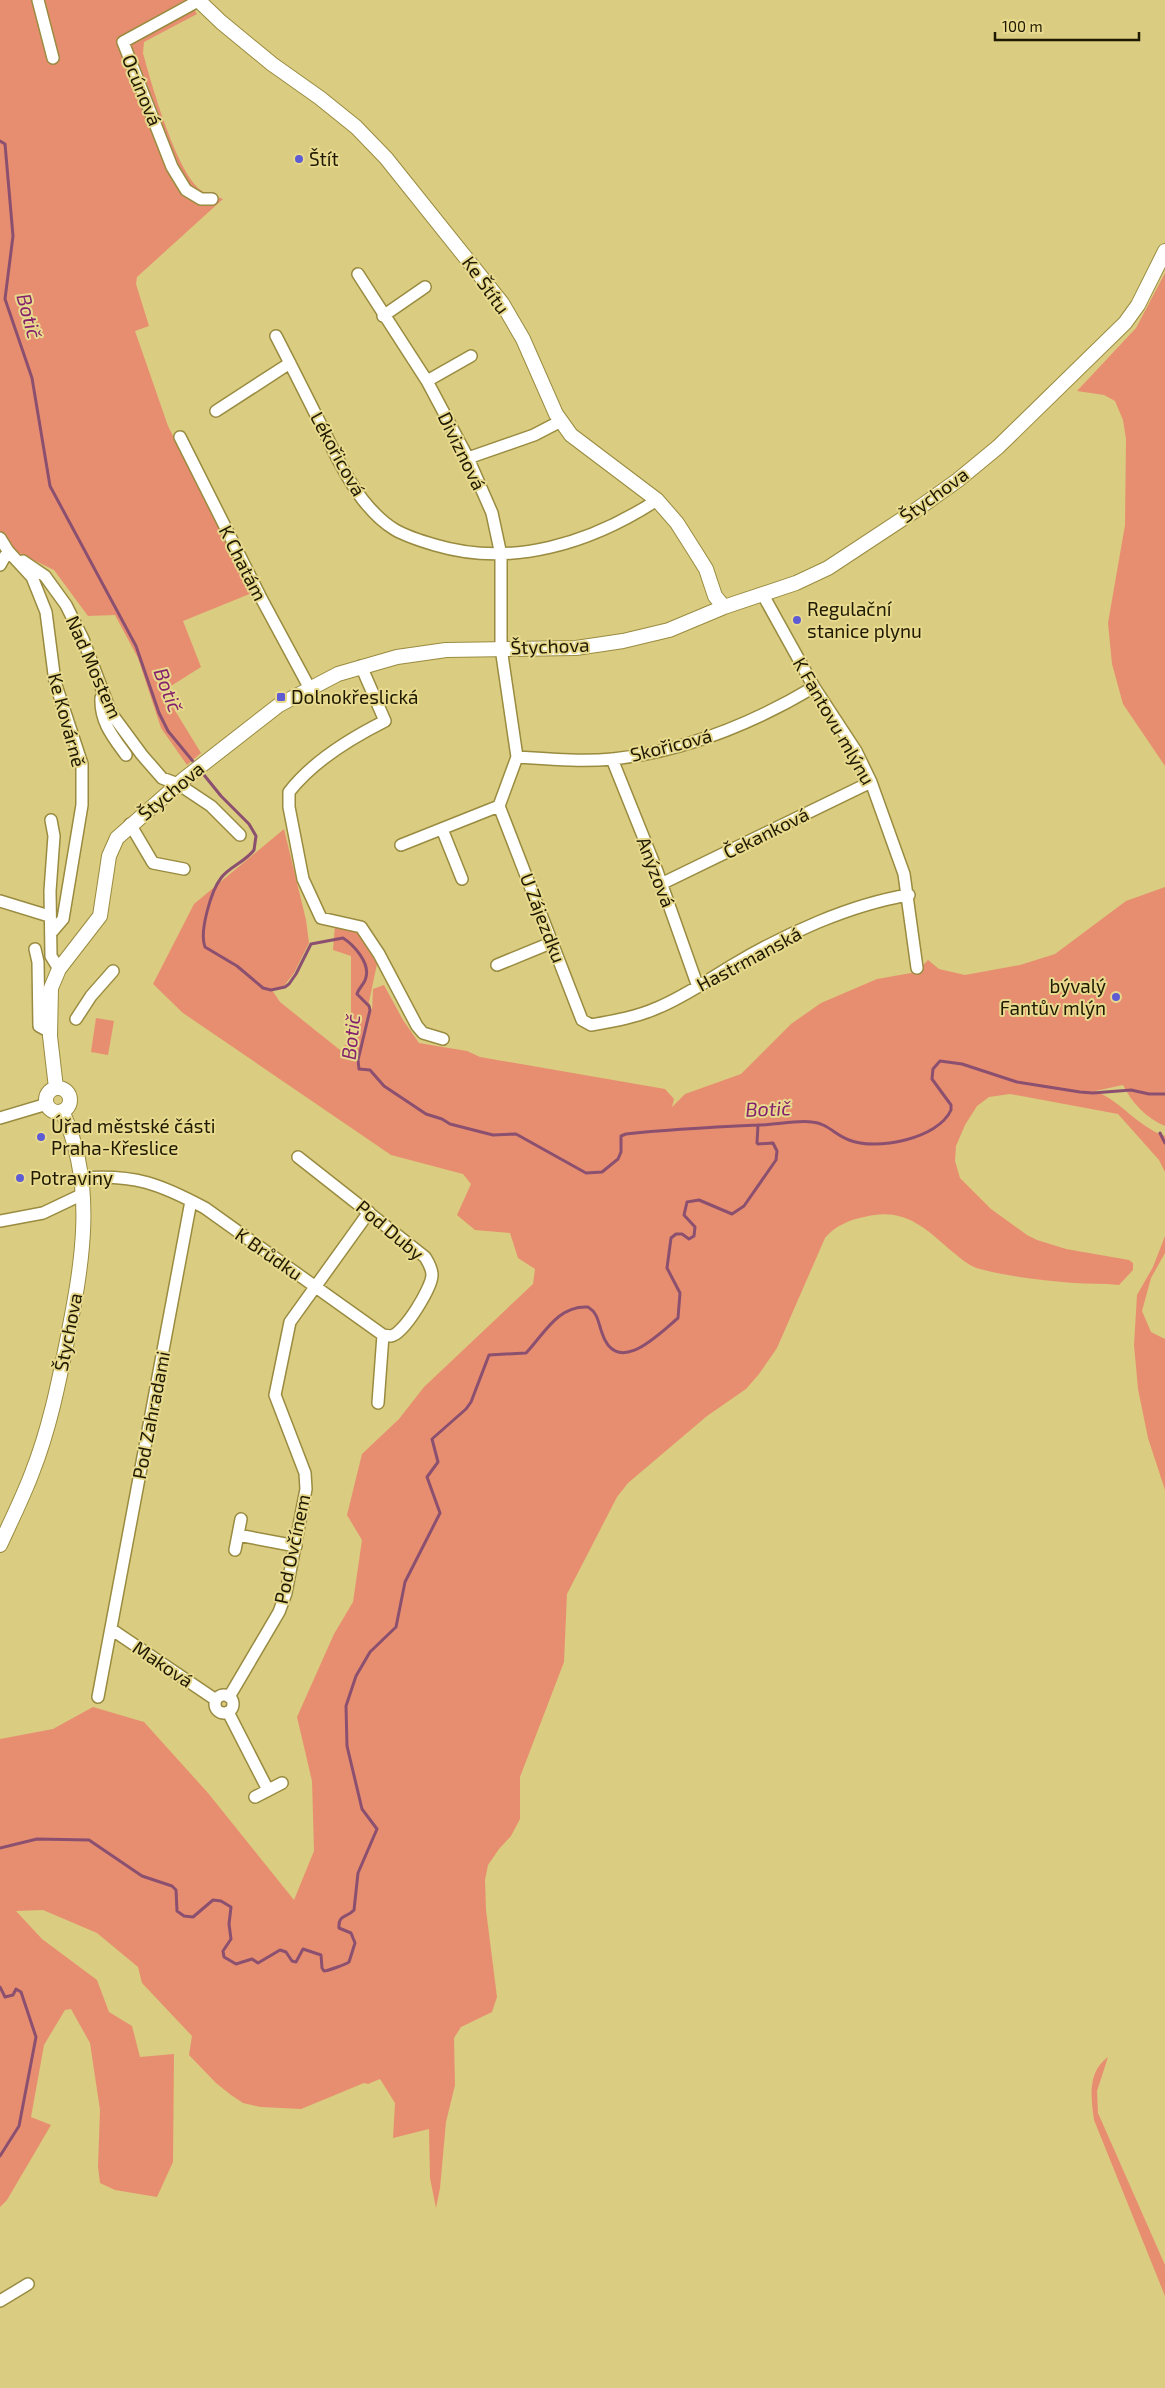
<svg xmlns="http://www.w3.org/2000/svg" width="1165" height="2388" viewBox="0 0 1165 2388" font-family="'Exo 2',sans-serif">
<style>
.green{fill:#e88e70}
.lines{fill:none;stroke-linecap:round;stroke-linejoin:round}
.stream{stroke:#8b5070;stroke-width:3}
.minor-casing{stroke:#998b40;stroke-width:14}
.tertiary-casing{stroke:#998b40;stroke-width:16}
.minor{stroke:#fff;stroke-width:11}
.tertiary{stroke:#fff;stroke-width:14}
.poi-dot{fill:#5e5cd4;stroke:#e7d98d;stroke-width:2}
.labels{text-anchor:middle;stroke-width:4;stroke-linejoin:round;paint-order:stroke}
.street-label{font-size:19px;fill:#1f1900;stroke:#e7d98d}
.poi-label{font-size:19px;fill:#1f1900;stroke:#e7d98d;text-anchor:start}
.water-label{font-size:20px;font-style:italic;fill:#85226d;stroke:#e7d98d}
</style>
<rect width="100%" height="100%" fill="#dacc80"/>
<path class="green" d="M0 0H187L197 14 144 42 143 53C151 83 177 175 202 191 207 195 217 196 223 199L137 277 136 284 149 326 135 331 168 426 252 593 183 621 201 667 163 691 201 753 187 765 161 728 138 658 115 615 88 616 54 570 9 548 0 532Z
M1165 273V766L1123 704 1112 664 1108 623 1125 525 1126 439 1123 420 1115 401 1104 395 1077 391 1136 328Z
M284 829 306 920 309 943 294 973 284 986 272 990 280 1002 340 1050 357 1034 351 1013V956L333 950 335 925 350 929 364 937 377 964 369 1002 372 1011 373 989 384 985 403 1020 419 1043 467 1051 480 1057 665 1089 674 1099 672 1107 685 1094 741 1074 791 1024 821 1003 877 979 917 972 928 960 939 969 965 975 1020 965 1055 954 1126 901 1165 887V1126C1146 1118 1132 1103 1123 1085L1095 1091C1121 1101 1138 1127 1165 1136V1172L1159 1160 1118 1114 1010 1094 989 1097 977 1106 965 1125 956 1146 955 1161 960 1178 991 1209 1027 1235 1037 1240 1066 1249 1129 1260 1133 1263V1270L1119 1285C1104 1283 1089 1284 1074 1283 1042 1280 1010 1277 980 1269 971 1267 961 1259 954 1253 926 1229 905 1206 864 1217 849 1220 835 1226 825 1238L777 1348 759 1374 746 1389 707 1416 628 1483 617 1497 567 1594 564 1662 520 1777V1819L511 1836 499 1849 488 1865 485 1880 486 1910 497 1997 492 2012 461 2027 454 2038 455 2085 446 2122 440 2188 436 2208 430 2178 429 2129 393 2138 395 2103 380 2079 368 2084 364 2083 301 2109 261 2107 243 2103 231 2095 216 2083 189 2055 192 2036 142 1983 138 1967 97 1933 43 1910 16 1911 42 1939 97 1980 109 2012 132 2026 140 2057 174 2054 173 2162 157 2197 115 2190 100 2183 98 2167 100 2110 90 2043 71 2009 65 2010 44 2045 31 2117 51 2125 7 2200 0 2207V1739L53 1729 93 1707 144 1722 208 1793 294 1900 314 1851 312 1781 297 1717 334 1634 353 1602 362 1540 347 1515 362 1454 399 1419 424 1387 533 1284 535 1269 518 1258 510 1233 475 1230 457 1215 471 1184 463 1174 391 1155 183 1013 153 984 194 904Z
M96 1018 114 1021 108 1055 91 1052Z
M1165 1236V1253L1151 1278 1142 1311 1151 1332 1165 1339V1490L1148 1438 1138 1389 1134 1345 1137 1295 1153 1267Z
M1108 2057 1097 2091 1098 2113 1165 2265V2296L1094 2120C1091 2098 1087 2072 1108 2057Z"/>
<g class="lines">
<path class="stream" d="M0 141 5 144 13 236 5 299 32 378 50 486 136 646 159 713 168 731 196 765
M200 770 221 796 249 824 256 836 254 850C245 862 229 867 221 878 211 891 199 932 205 947L237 966 263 988 271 990 285 987 289 984 296 974 311 944 343 938C354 945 370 963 366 977 365 984 359 987 357 994L369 1006 370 1010 358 1060 359 1069 370 1070 384 1086 426 1114 442 1119 450 1124 493 1135 516 1134 586 1173 602 1172 618 1159 621 1152V1136L626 1134C670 1129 714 1127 758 1125 776 1125 795 1120 812 1122 827 1123 835 1135 849 1140 876 1151 938 1139 951 1110V1105L932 1079 933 1069 940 1061 962 1064 1017 1082 1080 1092 1093 1093 1131 1090 1149 1094H1165
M1160 1133 1165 1143
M0 1848 37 1839 89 1840 142 1876 172 1886 176 1890 177 1911 184 1916 193 1917 213 1900 221 1901 231 1907 229 1924 231 1939 223 1951 224 1957 236 1964 252 1959 258 1963 280 1950 286 1952 292 1961 296 1962 303 1949 321 1955 322 1968 324 1971C327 1971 347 1964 349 1962L355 1943 351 1933 339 1928C338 1914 347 1918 354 1910L358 1873 377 1829 362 1809 347 1746 346 1706 356 1676 370 1652 396 1627 405 1582 440 1513 427 1477 438 1462 432 1439 466 1409 471 1402 489 1355 526 1353C544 1334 558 1305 588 1307 598 1313 598 1322 602 1333 617 1378 659 1334 678 1318L680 1293 667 1268 671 1238 676 1234H682L689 1239 694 1236 695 1227 684 1215 687 1202 699 1200 732 1214 744 1206 776 1160 777 1151 773 1143 758 1144 757 1143 758 1125
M0 1987 5 1997 13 1995 16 1989 21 1992 36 2037 19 2126 0 2156"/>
<g class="minor-casing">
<path id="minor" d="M38 0 53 58
M198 1 123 42 172 167 186 190 201 199H212
M358 274 427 381 468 458 492 513 501 555V648L517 757 499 806 582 1020 591 1025C614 1021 637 1017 657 1008 684 997 708 980 733 965 783 935 851 904 909 895
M383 316 425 287
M276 336C292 367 308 399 324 431 335 454 347 479 363 500 386 529 401 535 435 545 512 568 591 543 657 500
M427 381 471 356
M216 411 290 363
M180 437 260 596 309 687
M468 458 534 435 561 421
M0 538 8 551 32 577 46 612 55 682 82 764V805L63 919 51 933
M23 561 45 576 66 605 83 639 111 713 142 755 162 778 178 784 211 806 240 835
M0 565 8 551
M763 595 814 687 856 751 871 782 904 874 917 968
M361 666 385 721C351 738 313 761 289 792V807L303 879 321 918 361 927 379 954 417 1026 423 1033 443 1039
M101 698C100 722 113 737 126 755
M517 757C548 759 581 762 613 759 685 751 752 724 814 687
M612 759 657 871 698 987
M51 820 54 836 50 891 51 956 59 969
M130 824 153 863 184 869
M442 829 462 879
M401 845 499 806
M661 884 871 782
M0 901 49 916
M35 949 38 962 39 1026 50 1032
M497 965 553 942
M76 1019 91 996 113 971
M0 1118 47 1104
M298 1157 425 1257C428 1262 432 1268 432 1275 432 1287 404 1334 391 1336 388 1336 386 1335 383 1335
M82 1178C135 1174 160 1184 205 1208L383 1335 378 1403
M0 1221 43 1213 83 1194
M238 1535 296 1546
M235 1550 241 1519
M111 1629 216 1700
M215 1704a9 9 0 1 1 18 0a9 9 0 1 1-18 0Z
M98 1697 191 1201
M229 1697 279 1612 286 1593 306 1489 305 1473 275 1395 290 1322 369 1212
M228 1712 268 1790
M255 1797 282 1783
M0 2301 28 2284"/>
</g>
<g class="tertiary-casing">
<path id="tertiary" d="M198 0 221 22 272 64 320 98 356 127 386 158 502 303 523 339 556 414 571 435 657 500 677 523 696 553 706 569 715 596 724 607
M56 1088 50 1036 51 988 59 969 100 916 109 856 117 838 184 779 279 705 338 674 397 657 446 650 576 648 623 641 669 630 724 607 796 583 828 568 916 510 958 480 998 447 1125 323 1138 305 1165 251
M46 1100a12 12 0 1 1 24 0a12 12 0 1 1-24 0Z
M0 1545C11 1521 23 1497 32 1473 49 1430 58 1386 67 1341 82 1265 97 1185 62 1111"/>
</g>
<use href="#minor" class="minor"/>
<use href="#tertiary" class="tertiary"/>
</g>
<g class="poi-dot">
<circle cx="299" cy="159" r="5"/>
<circle cx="797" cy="620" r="5"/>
<rect x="276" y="692" width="10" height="10" rx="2.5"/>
<circle cx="1116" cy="997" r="5"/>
<circle cx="41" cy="1137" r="5"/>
<circle cx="20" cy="1178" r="5"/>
</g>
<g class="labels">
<g class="street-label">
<text transform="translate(142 90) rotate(68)" y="7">Ocúnová</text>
<text transform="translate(486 285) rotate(54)" y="7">Ke Štítu</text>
<text transform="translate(462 451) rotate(64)" y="7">Diviznová</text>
<text transform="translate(338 454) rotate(61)" y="7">Lékořicová</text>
<text transform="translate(934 495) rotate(-36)" y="7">Štychova</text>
<text transform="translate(243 563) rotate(63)" y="7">K Chatám</text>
<text transform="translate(550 646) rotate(-2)" y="7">Štychova</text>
<text transform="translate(94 667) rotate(66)" y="7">Nad Mostem</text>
<text transform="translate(67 720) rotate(75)" y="7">Ke Kovárně</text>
<text transform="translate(834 721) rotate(60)" y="7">K Fantovu mlýnu</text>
<text transform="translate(671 745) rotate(-14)" y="7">Skořicová</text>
<text transform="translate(171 791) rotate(-40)" y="7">Štychova</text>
<text transform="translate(766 833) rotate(-26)" y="7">Čekanková</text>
<text transform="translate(656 872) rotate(69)" y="7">Anýzová</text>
<text transform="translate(543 918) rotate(69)" y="7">U Zájezdku</text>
<text transform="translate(749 959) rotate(-28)" y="7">Hastrmanská</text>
<text transform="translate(390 1230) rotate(40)" y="7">Pod Duby</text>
<text transform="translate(269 1254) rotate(35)" y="7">K Brůdku</text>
<text transform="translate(68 1332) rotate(-79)" y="7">Štychova</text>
<text transform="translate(151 1415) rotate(-79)" y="7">Pod Zahradami</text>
<text transform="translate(292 1549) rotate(-78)" y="7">Pod Ovčínem</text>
<text transform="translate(163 1664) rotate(34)" y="7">Maková</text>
</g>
<g class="poi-label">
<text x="309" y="166">Štít</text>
<text x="807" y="616">Regulační<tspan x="807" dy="22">stanice plynu</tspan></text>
<text x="291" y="704">Dolnokřeslická</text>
<text x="1106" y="993" text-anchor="end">bývalý<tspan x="1106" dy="22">Fantův mlýn</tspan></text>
<text x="51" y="1133">Úřad městské části<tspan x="51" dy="22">Praha-Křeslice</tspan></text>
<text x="30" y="1185">Potraviny</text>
</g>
<g class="water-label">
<text transform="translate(29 316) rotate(75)" y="7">Botič</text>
<text transform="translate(168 690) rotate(69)" y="7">Botič</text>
<text transform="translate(351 1037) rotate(-84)" y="7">Botič</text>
<text transform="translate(768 1109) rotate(-2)" y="7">Botič</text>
</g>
</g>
<path d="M995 32v8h144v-8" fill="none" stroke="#1f1900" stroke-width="2.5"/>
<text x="1002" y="32" font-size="15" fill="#1f1900" stroke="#e7d98d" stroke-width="4" paint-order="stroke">100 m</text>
</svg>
